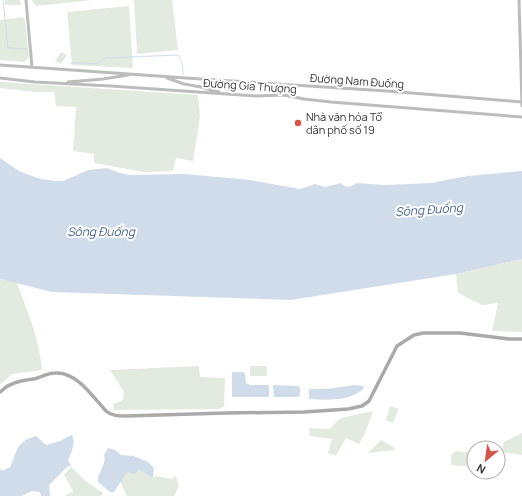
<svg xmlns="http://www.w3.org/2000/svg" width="522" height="496" viewBox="0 0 522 496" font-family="Manrope,sans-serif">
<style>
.green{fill:#e3eadf}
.water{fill:#d1dcea}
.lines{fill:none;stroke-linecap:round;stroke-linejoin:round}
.stream{stroke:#d1dcea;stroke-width:1}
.secondary{stroke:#bcbcbc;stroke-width:3}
.primary{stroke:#aaa;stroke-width:3.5}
.poi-dot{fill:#d1574c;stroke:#fff;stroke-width:1.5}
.labels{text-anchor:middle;stroke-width:4;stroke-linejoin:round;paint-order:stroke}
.street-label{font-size:11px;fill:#323232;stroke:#fff}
.poi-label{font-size:11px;fill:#323232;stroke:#fff;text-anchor:start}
.water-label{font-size:12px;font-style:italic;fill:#49678b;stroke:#fff}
</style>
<rect width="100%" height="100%" fill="#fff"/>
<path class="green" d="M5 0H20L21 5H5Z
M32 0H92L36 6 33 2Z
M125 0H172L178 50 137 54 134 0Z
M129 6 133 68 72 65 67 12Z
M23 17 25 20 29 57 24 62 0 60V20Z
M61 52 67 55 61 64 55 61Z
M0 82 198 95 200 117 193 161 176 158 173 171 144 172 94 163V154L73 151 76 107 56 106 54 92H36L0 88Z
M522 259V332L492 331 498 303 482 305 458 293 456 274Z
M0 279 17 283C27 311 40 340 42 370L12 374 0 385Z
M199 366 200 377 225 378 224 407 218 409 114 410 113 404 123 400 124 392 110 370Z
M250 366H267V376H250Z
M390 406 399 409 393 423 386 420Z
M373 411 366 431 359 444 346 438 336 456 328 453 332 439 310 436 309 428 329 429 341 418Z
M522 433V455L502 452 504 442Z
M381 440 392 446 396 450 368 453Z
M456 451 474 453V467L451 465V455Z
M71 467 87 482 103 493 101 496H65L73 491 64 475Z
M138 470 143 471 153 477 155 476 172 479 176 476 179 486 174 496H129L126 495 120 481 127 472Z"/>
<path class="water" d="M0 158 19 171 29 175 41 179 56 181H63L70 178 88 170 107 168 120 173 130 175 185 174 250 180 300 189 315 184 325 187 341 183C345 188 351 188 356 183L385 185 432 183 451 179 468 176 522 171V259L456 274 291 300 52 292 0 279Z
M232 372H244L245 374 246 383 250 385H269V397H232Z
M273 385 298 386 300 387V395L298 397H274Z
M355 385 363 386 364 388C350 402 327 400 309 399V389H326Z
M72 435C76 443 71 453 68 461L71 464 70 467 68 466 49 485 50 496H41L40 492 32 491 22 496H0V468L2 471 10 467 18 447 25 440 36 436 46 445 60 441 67 437Z
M108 448 115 450 121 455 134 456 148 462 154 468 153 477C147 477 146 471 138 470L135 474 127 472 114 492H110L98 482C97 472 107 465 104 455Z"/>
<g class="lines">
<path class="stream" d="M3 0 8 48 27 49
M70 64C79 60 92 67 100 62 102 61 104 59 106 58L178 55 182 63 183 74"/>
<path class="secondary" d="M26 0 32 67
M519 0 522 106
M0 65 186 78 387 91 522 102
M0 78 35 82 111 86 256 96 284 95 304 99 331 102 522 117
M167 78 184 84 201 87 219 92
M68 82 103 79 128 75"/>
<path class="primary" d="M0 392C3 390 6 386 10 385 17 381 26 380 34 379 41 377 48 373 55 373 76 371 93 397 106 411 112 416 118 416 126 416L226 413 304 412 348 409 362 406 369 401 397 346 414 335 423 333H460L509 339H522"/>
</g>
<circle class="poi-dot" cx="298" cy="123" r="4"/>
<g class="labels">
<g class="street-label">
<text transform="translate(357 81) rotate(4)" y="4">Đường Nam Đuống</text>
<text transform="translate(250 86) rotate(4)" y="4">Đường Gia Thượng</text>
</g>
<g class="poi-label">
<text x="306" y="121">Nhà văn hóa Tổ<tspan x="306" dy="13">dân phố số 19</tspan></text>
</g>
<g class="water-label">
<text transform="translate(429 210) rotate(-4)" y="4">Sông Đuống</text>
<text x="101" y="236">Sông Đuống</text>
</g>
</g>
<g transform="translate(486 460) rotate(209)"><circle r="19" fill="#ffffff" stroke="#adadad"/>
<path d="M0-3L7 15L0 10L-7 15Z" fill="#d1574c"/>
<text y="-6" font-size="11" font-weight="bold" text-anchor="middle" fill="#323232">N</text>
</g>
</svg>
